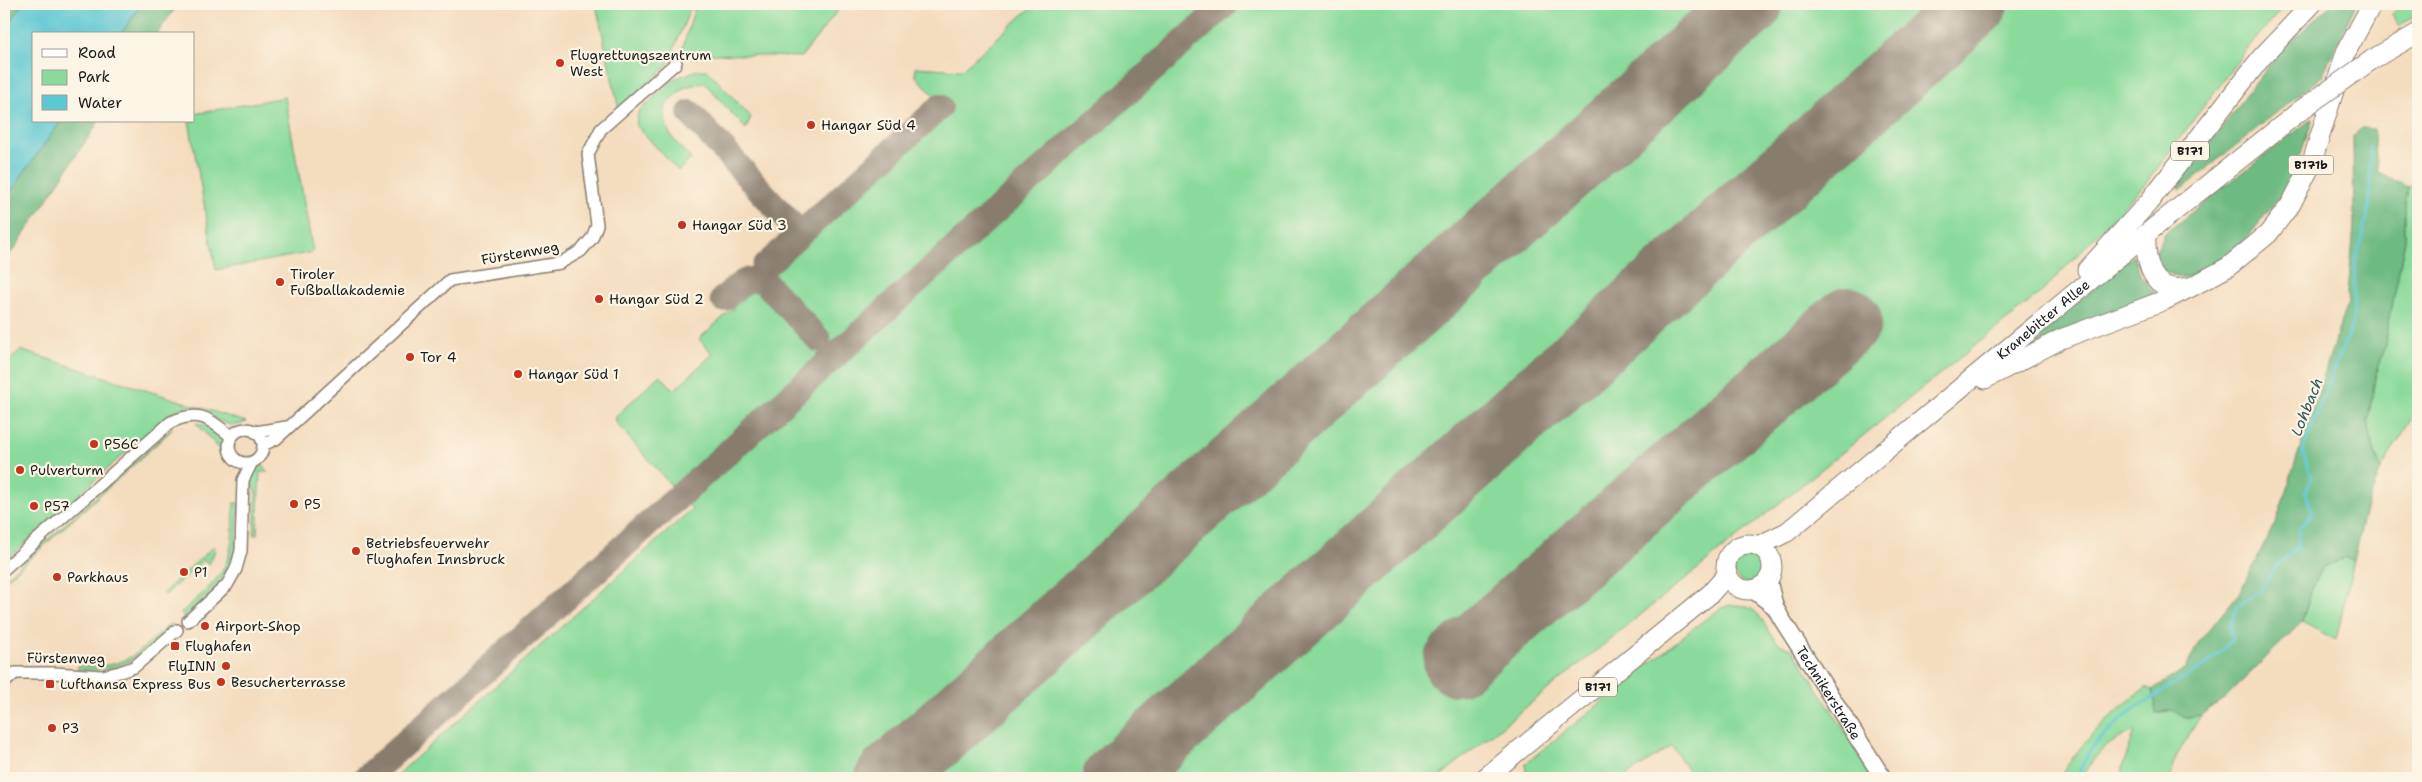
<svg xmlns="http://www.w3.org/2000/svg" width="2422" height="782" viewBox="0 0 2422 782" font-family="'Shantell Sans',sans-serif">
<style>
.green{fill:#89da9b;stroke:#527b5c}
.forest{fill:#6eba83;stroke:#456b50}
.water{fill:#5bc8d2;stroke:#3c7277}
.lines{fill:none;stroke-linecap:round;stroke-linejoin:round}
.stream{stroke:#5bc8d2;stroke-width:3}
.taxiway{stroke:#887c6d;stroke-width:26}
.runway{stroke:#887c6d;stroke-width:68}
.street-casing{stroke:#887c6d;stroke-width:14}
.secondary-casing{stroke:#887c6d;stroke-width:19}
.primary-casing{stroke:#887c6d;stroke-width:21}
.street{stroke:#fff;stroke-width:11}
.secondary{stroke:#fff;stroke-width:16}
.primary{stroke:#fff;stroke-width:19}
.primary-bridge-casing{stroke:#887c6d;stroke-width:21;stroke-linecap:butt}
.primary-bridge{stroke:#fff;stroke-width:19}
.poi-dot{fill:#c8321e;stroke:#fcf5e5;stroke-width:2}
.labels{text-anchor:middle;stroke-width:4.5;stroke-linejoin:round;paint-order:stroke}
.shield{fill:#fcf5e5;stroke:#5f5d58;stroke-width:1}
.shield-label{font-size:12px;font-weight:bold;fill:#1c1c1c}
.poi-label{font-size:14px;fill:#1c1c1c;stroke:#fcf5e5;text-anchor:start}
.street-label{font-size:14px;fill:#1c1c1c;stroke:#fcf5e5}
.water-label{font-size:15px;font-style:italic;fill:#32585c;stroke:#fcf5e5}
</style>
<rect width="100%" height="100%" fill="#fcf5e5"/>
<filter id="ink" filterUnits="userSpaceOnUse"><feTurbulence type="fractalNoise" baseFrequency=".02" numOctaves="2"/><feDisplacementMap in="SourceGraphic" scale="10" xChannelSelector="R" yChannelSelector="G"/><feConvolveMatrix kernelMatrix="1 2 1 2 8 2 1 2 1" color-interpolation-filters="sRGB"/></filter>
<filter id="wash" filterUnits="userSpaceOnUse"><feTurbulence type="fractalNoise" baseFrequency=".0096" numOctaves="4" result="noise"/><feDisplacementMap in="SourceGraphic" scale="20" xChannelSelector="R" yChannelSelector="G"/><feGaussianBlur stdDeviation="1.12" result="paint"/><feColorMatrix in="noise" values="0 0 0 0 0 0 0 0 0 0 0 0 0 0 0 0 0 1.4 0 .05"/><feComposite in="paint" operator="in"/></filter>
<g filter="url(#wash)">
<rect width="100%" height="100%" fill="#f4dcbe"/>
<path class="green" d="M596 4H692L667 66 619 110Z
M696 4H843L801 57 681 53Z
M1035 4H2286L2245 51 2147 182 2044 290 1438 778H394L692 509 617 424 615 419 618 414 660 375 674 390 713 354 699 339 950 113 915 75 916 67 961 70Z
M2402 4H2418V15L2398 26 2392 14Z
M697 70H707L711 74 751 117 746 129 704 82 685 87 666 104C662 132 674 140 691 159L678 171 636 125 638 112 674 79Z
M285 97 313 252 216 270 189 121H194V114Z
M2418 182V408L2381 469 2371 440 2368 420 2375 378 2384 349 2405 239V206L2408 187Z
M20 350 246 422C223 434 208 406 186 407 178 408 171 413 165 417L4 562V366Z
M196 423C210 425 226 435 224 451H221Z
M172 428 173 429 4 582V579Z
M261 464 268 472H260L257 535H254L256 493 250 479Z
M234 503H239C235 570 234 572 184 617L181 613C228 571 232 569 234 503Z
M214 546 215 551 209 564 204 560 165 595 163 593Z
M1733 567a16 16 0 1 1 32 0a16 16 0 1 1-32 0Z
M2345 558 2354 560 2336 640 2302 622 2312 589 2323 567Z
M1730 605C1761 604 1759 620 1776 641 1780 646 1788 646 1793 650L1875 778H1693L1672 746 1623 778H1527L1525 764 1696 626 1721 608Z
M171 623 174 626C137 658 129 671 78 670V666C129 668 135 655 171 623Z
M2146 687 2152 690 2157 713 2173 710 2185 718 2201 715 2176 757 2171 778H2123L2122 768 2135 731C2109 742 2100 749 2084 773L2085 778H2060C2080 741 2113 713 2146 687Z"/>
<path class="forest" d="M4 4H22L4 32Z
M141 4H178L157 34H121Z
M2332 4H2356L2322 76 2180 190 2179 184 2280 51Z
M2313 118 2291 182 2234 255 2188 277H2176L2163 270 2156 252 2165 233Z
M61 121H99L17 245 4 262V200Z
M2362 128 2373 129 2378 172 2408 187 2405 206V239L2384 349 2375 378 2368 420 2371 440 2381 469 2366 509 2354 560 2345 558 2323 567 2312 589 2302 622 2225 698 2201 715 2185 718 2172 710 2156 713 2152 690 2186 668 2199 642 2240 592 2277 519 2347 303 2354 227 2353 136Z
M2133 256 2141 277 2156 295 2026 349 2025 346Z"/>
<path class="water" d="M22 4H141L121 34H34V121H61L4 200V32Z"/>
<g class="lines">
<path class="stream" d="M2076 778 2093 746 2131 711 2210 662 2232 640 2230 627 2236 607 2259 592 2278 564 2298 547 2299 528 2312 513 2305 492 2312 478 2302 451 2353 322 2355 265 2370 203V146"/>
<path class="taxiway" d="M1693 54 1709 28 1711 4
M690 113 792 225
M764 281 762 273 765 266 940 107
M723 299C735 289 746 274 764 281L818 339
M366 778 1226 4"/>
<path class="runway" d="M1457 662 1848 321
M889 778 1749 4
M1116 778 1974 4"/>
</g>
</g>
<g filter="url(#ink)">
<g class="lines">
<g class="street-casing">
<path id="street" d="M229 446a17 17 0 1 1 34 0a17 17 0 1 1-34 0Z
M255 432 287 427
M263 445 276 439 450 280 560 263 581 251 592 238 597 225 588 154 601 129 676 63
M4 569 171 422C201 409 209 419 232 437
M188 621 227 585 236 569 241 551 243 480 252 462
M4 683 15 673H54L102 676 120 672 134 667 177 630"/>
</g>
<g class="secondary-casing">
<g id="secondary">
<path id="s1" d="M1768 579 1775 607 1781 618 1883 778"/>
<path d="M1753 590 1775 607"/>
</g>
</g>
<g class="primary-casing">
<g id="primary">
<path d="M2373 59 2418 33"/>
<path d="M2146 234C2145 262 2151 296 2189 287"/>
<path d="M2087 270 2148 203 2261 58 2312 4"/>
<path d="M1985 379 2061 339 2165 300 2193 286 2228 267 2268 234 2291 204 2311 165 2346 52 2372 4"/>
<circle cx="1749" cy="567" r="23"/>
<path id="s2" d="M1758 546 1787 532 2146 234 2301 110"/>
<path d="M1485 778 1710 594 1727 575"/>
</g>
</g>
<use href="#street" class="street"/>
<use href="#secondary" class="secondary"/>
<use href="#primary" class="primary"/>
<g class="primary-bridge-casing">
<path id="primary-bridge" d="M2301 110 2373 59"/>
</g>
<use href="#primary-bridge" class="primary-bridge"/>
</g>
</g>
<g class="poi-dot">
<circle cx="560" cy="63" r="5"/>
<circle cx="811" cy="125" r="5"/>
<circle cx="682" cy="225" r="5"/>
<circle cx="280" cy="282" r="5"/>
<circle cx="599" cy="299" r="5"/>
<circle cx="410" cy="357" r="5"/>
<circle cx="518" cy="374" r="5"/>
<circle cx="94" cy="444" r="5"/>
<circle cx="20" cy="470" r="5"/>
<circle cx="294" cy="504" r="5"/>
<circle cx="34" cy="506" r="5"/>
<circle cx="356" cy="551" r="5"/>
<circle cx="184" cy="572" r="5"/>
<circle cx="57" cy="577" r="5"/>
<circle cx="205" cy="626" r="5"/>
<rect x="170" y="641" width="10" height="10" rx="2.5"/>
<circle cx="226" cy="666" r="5"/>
<circle cx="221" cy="682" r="5"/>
<rect x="45" y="679" width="10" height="10" rx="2.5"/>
<circle cx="52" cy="728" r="5"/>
</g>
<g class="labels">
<g class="shield">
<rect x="2171" y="141.5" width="38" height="19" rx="4"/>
<rect x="2288.5" y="155.5" width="45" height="19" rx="4"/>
<rect x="1579" y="677.5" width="38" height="19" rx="4"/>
</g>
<g class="shield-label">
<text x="2190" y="155">B171</text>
<text x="2311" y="169">B171b</text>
<text x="1598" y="691">B171</text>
</g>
<g class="poi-label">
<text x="570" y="60">Flugrettungszentrum<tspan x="570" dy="16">West</tspan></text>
<text x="821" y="130">Hangar Süd 4</text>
<text x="692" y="230">Hangar Süd 3</text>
<text x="290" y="279">Tiroler<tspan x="290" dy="16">Fußballakademie</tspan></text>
<text x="609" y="304">Hangar Süd 2</text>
<text x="420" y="362">Tor 4</text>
<text x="528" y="379">Hangar Süd 1</text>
<text x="104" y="449">P56C</text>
<text x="30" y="475">Pulverturm</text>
<text x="304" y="509">P5</text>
<text x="44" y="511">P57</text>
<text x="366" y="548">Betriebsfeuerwehr<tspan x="366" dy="16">Flughafen Innsbruck</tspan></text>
<text x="194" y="577">P1</text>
<text x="67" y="582">Parkhaus</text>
<text x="215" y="631">Airport-Shop</text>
<text x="185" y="651">Flughafen</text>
<text x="216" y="671" text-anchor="end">FlyINN</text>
<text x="231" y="687">Besucherterrasse</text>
<text x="60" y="689">Lufthansa Express Bus</text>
<text x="62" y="733">P3</text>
</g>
<g class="street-label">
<text transform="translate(520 253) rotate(-10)" y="5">Fürstenweg</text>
<text dy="5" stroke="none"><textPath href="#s2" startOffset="365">Kranebitter Allee</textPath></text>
<text transform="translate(66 658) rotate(1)" y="5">Fürstenweg</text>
<text dy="5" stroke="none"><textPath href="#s1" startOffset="130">Technikerstraße</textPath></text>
</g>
<g class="water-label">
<text transform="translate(2307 407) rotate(-68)" y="5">Lohbach</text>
</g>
</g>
<rect width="2422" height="782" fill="none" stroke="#fcf5e5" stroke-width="20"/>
<rect x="32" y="32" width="162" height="90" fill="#fcf5e5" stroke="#a29e95"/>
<rect x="42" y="49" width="25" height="8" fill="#ffffff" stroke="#a29e95"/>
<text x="78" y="58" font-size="15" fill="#1c1c1c">Road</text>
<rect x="42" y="70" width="25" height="15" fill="#89da9b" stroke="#a29e95"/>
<text x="78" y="82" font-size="15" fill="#1c1c1c">Park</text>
<rect x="42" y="95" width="25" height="15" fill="#5bc8d2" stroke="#a29e95"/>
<text x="78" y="108" font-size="15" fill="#1c1c1c">Water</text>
</svg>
